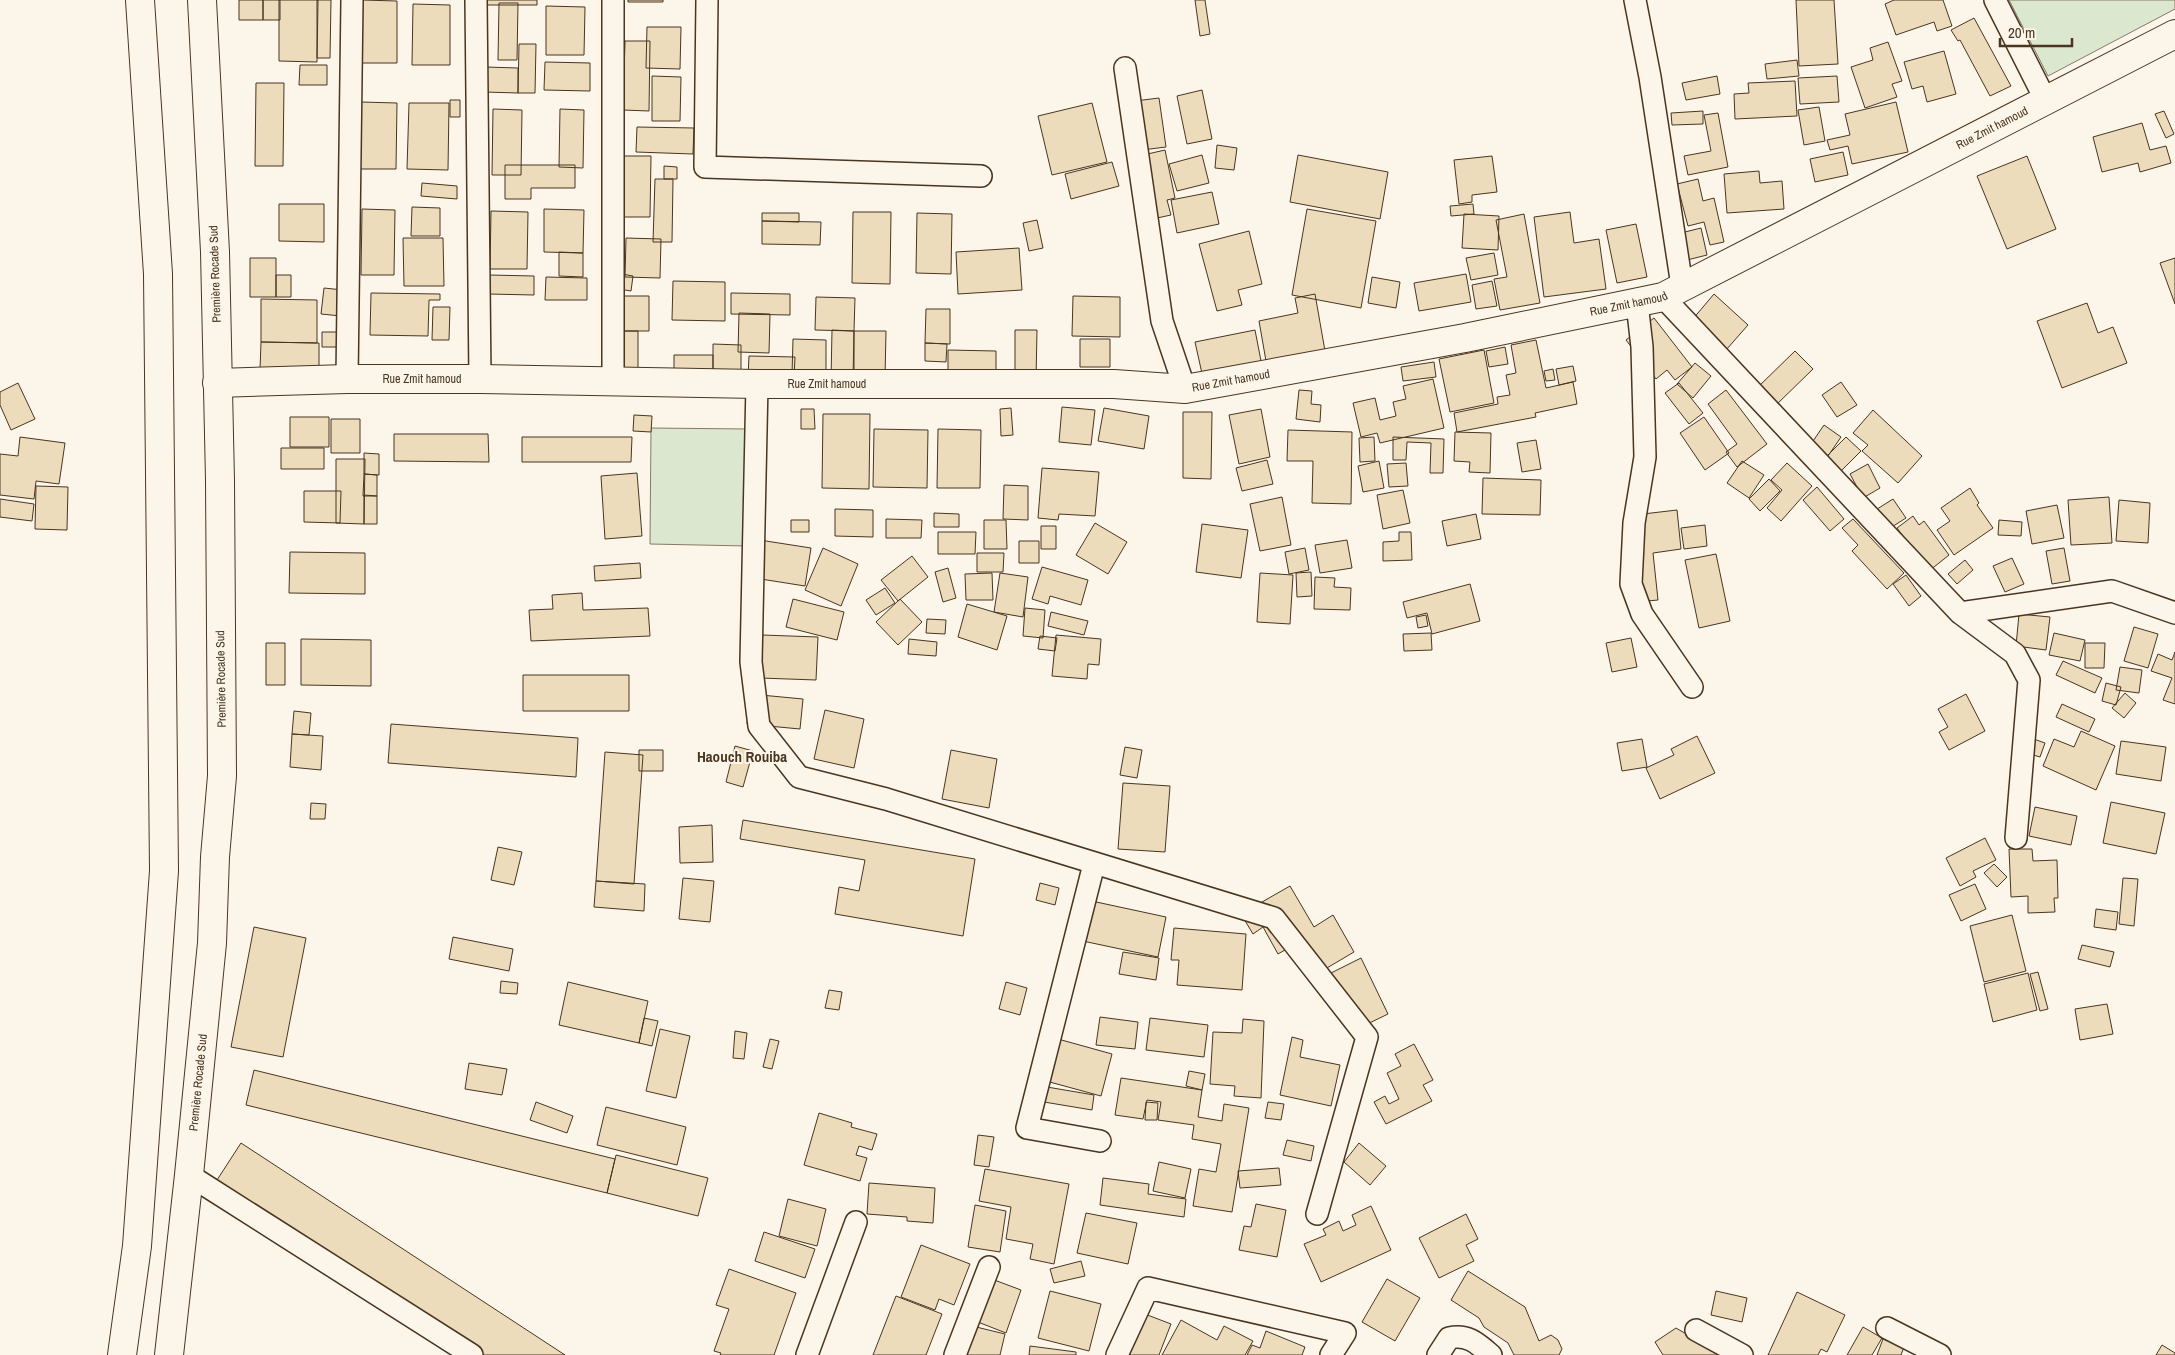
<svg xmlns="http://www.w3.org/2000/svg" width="2175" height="1355" viewBox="0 0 2175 1355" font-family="'Archivo Narrow',sans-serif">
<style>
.green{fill:#dce7d0;stroke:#887966}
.building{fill:#ecdcbc;stroke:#4a3520}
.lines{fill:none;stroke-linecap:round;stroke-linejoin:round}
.street-casing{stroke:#4a3520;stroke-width:24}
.secondary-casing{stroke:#4a3520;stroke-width:30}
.highway-casing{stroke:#4a3520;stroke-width:30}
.street{stroke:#fbf6e9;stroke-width:21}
.secondary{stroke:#fbf6e9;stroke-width:28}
.highway{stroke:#fbf6e9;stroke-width:28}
.labels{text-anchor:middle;stroke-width:4;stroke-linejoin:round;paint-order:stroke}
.street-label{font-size:12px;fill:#4a3520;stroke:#fbf6e9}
.quarter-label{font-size:15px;font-weight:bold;fill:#4a3520;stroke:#fbf6e9}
</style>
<rect width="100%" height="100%" fill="#fbf6e9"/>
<path class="green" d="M2009 0H2175V9L2048 76Z
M651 428 748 429 747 546 650 544Z"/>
<path class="building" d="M239 0H263V20H239Z
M263 0H280V20H263Z
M279 0H318L317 62 279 61Z
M317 0H331L330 58H317Z
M362 0 397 1V63H361Z
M484 0H537V5H484Z
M628 0H663V2H628Z
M1195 0H1205L1210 34 1200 36Z
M1796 0H1834L1838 64 1799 66Z
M1894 0H1943L1952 26 1937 31 1934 22 1896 35 1885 4Z
M499 3H518L517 60H498Z
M413 4 450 5V65H412Z
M546 6 585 7 584 55H546Z
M1974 18 2011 86 1990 96 1960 40 1958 41 1951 30Z
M647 27H681L680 69 646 68Z
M625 41H650L649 111 623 110Z
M1888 42 1902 81 1892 84 1897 97 1865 108 1851 67 1873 60 1870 48Z
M519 44H536L535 93H518Z
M1944 51 1956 94 1927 102 1923 86 1912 89 1904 62Z
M1797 60 1799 76 1767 79 1765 64Z
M545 62 590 63V91L544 90Z
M300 65H327V85H299Z
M485 67 518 68V93L484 92Z
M652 76 681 77 680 121H652Z
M1717 76 1720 94 1686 100 1682 83Z
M1837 76 1839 102 1800 104 1798 78Z
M1795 81 1797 116 1735 119 1734 94 1749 93 1748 83Z
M256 83H284L283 166H255Z
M1202 90 1212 139 1187 144 1177 96Z
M1159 98 1166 147 1134 151 1127 102Z
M450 100H460V117H450Z
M361 102 397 103 396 169H360Z
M1896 102 1908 152 1852 164 1848 146 1830 150 1827 140 1850 135 1845 114Z
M409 103H449L448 170 407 169Z
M1092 103 1107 162 1052 175 1038 116Z
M1819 107 1825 141 1804 145 1798 110Z
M493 109 522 110 521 175H492Z
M560 109 584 110 583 168 559 167Z
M1703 111V124L1672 125 1671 113Z
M2164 111 2174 134 2166 138 2155 114Z
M1718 113 1728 167 1688 175 1684 156 1711 151 1704 115Z
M2142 123 2150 150 2166 146 2171 163 2140 172 2138 163 2102 172 2093 137Z
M637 127 694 128 693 154 636 152Z
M1217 145 1237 148 1234 170 1215 168Z
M1165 150 1175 198 1167 200 1171 215 1143 221 1130 158Z
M1843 152 1848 175 1815 182 1810 159Z
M1202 155 1209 183 1177 191 1169 164Z
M1298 155 1388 172 1380 219 1290 202Z
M624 156H651L650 217H623Z
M1492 156 1497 192 1472 195V202L1459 204 1454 160Z
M2027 156 2056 229 2007 249 1977 176Z
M1112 162 1119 186 1071 199 1065 174Z
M505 165H575V188H531V199H505Z
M664 166 677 167V179H664Z
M1759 171 1760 183 1782 181 1784 209 1727 213 1724 174Z
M655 179H673L672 242H653Z
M1698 179 1703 201 1714 198 1724 242 1710 245 1704 222 1688 226 1677 184Z
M422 183 457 186V199L421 196Z
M1212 192 1219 224 1177 233 1171 200Z
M279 204H324V242L279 241Z
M1473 204 1474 214 1451 216 1450 206Z
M412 207 440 208V236H411Z
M362 209 395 210 394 275H361Z
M544 209 584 210 583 253 544 252Z
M1307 209 1376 221 1361 308 1292 295Z
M491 211 528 212 527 269H490Z
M853 212H891L890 284 852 283Z
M1570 212 1574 243 1599 239 1606 289 1544 297 1534 217Z
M762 213H799V222L762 221Z
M917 213 952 214 951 274 916 273Z
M1464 214 1499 216 1498 250 1462 248Z
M1524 214 1540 303 1500 310 1494 279 1507 277 1496 220Z
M1037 220 1043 248 1029 251 1023 223Z
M762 221 821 222 820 245 762 244Z
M1636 224 1647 277 1617 283 1606 230Z
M1701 228 1707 255 1683 261 1677 234Z
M1249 231 1262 284 1238 290 1242 305 1217 311 1199 244Z
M403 238H443L444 286H404Z
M626 238 661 239 660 278 625 277Z
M1019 248 1022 290 958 294 956 252Z
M559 252 583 253V277L559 276Z
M1494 253 1498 275 1471 280 1466 258Z
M250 258H276V297H250Z
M2175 258V304L2160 263Z
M616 273 633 276 631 291 613 288Z
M1466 274 1471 302 1419 311 1414 283Z
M276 275H291V297H276Z
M489 275 534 276V295L488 294Z
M546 277 587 278V300H545Z
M1372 277 1400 282 1396 308 1368 303Z
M673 281 725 282V321L672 320Z
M1492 281 1497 306 1476 309 1472 285Z
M324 288 343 290 341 316 321 314Z
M371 293 440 294V300H429L428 336 370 335Z
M731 293 790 294V315L731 314Z
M1315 294 1325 351 1266 361 1259 321 1298 313 1295 298Z
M1714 294 1748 325 1726 350 1692 320Z
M619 296H649V331H618Z
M1073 296 1120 297V337L1072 336Z
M816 297 855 298 854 331 815 330Z
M261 299 317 300V343L261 342Z
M2087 303 2098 333 2113 327 2127 363 2062 388 2037 321Z
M433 307H450L449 340H432Z
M926 309H950V344L925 343Z
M739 313 770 314 769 353 738 352Z
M1654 318 1692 367 1675 380 1667 370 1656 379 1626 340Z
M832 330 854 331 853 380H831Z
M1015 330H1037L1036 380H1015Z
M1255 330 1262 366 1203 378 1195 342Z
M618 331H638V374H618Z
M854 331H886L885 378 854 377Z
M322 332H344V347H322Z
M793 339 826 340V376L792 375Z
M1080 339H1110V367H1080Z
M1536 340 1546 388 1573 382 1577 404 1535 413 1536 417 1457 432 1454 413 1498 404 1497 397 1510 395 1506 375 1516 373 1511 345Z
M261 342 319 343V371L260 370Z
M925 343 947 344 946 362 925 361Z
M713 344 741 345V375L713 374Z
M1505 347 1508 364 1489 367 1486 351Z
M948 350 996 351V379L948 378Z
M1484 350 1494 403 1450 412 1439 359Z
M1795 351 1813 369 1775 406 1757 388Z
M674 355H713V374L674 373Z
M749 356 795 357 794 378H748Z
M1434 362 1436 377 1403 381 1401 367Z
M1695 363 1711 376 1693 398 1677 384Z
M1573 366 1576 381 1559 385 1556 369Z
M1553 369 1555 380 1546 381 1544 371Z
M1433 379 1444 428 1380 443 1377 433 1361 437 1353 403 1375 398 1380 420 1396 416 1393 402 1406 399 1403 386Z
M1841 382 1857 405 1837 417 1822 395Z
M18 383 35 419 11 430 0 405V392Z
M1679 383 1703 413 1689 424 1665 393Z
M1299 390 1312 391 1311 404 1321 405 1320 422 1296 419Z
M1726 390 1767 444 1737 467 1726 452 1737 444 1708 404Z
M1062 407 1095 410 1091 445 1059 442Z
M1011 408 1013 435 1001 436 1000 409Z
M1104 408 1149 416 1144 449 1098 441Z
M801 409H814L815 429H801Z
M1261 409 1270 457 1239 464 1229 415Z
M1873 410 1922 456 1898 483 1862 451 1868 445 1853 433Z
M1183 412H1212L1211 479 1183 478Z
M823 414H870L869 489 822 488Z
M634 415 652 416 651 432 633 431Z
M290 417H329V447H290Z
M1704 417 1729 453 1705 470 1680 433Z
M331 419H360V453H331Z
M1824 425 1841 437 1828 456 1811 444Z
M874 429 928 430 927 488 873 487Z
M938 429 981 430 980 488H937Z
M1288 430 1352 432 1351 504 1312 503 1313 461H1287Z
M1455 432 1491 433 1490 473 1469 472 1470 462 1454 461Z
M394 434H488L489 462 394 461Z
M20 437 65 443 59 484 36 481 34 499 0 495V454L18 456Z
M522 437H632L631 462H522Z
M1374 437 1375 461 1360 462 1359 438Z
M1393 437 1444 439 1443 473H1430L1431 443 1407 442 1406 460H1393Z
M1846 437 1861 451 1840 472 1826 457Z
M1536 440 1541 469 1522 472 1517 443Z
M281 448H324V469H281Z
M364 453 379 454V475L364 474Z
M336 459H365L364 524 336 523Z
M1267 460 1273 484 1242 491 1236 468Z
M1379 461 1384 488 1363 492 1358 466Z
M1742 461 1764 475 1749 498 1727 483Z
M1406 463 1408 486 1389 487 1387 464Z
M1787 463 1812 486 1781 521 1767 508 1782 490 1771 480Z
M1868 464 1880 488 1863 498 1850 474Z
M1042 468 1099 472 1095 516 1059 514 1058 520 1038 518Z
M637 473 642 536 605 539 601 476Z
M364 474 377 475V496H363Z
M1483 478 1541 480 1540 515 1482 514Z
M1769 479 1780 491 1760 511 1749 499Z
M1004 485 1028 486V520L1003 519Z
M36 486 68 487 67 530 35 529Z
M1817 487 1844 519 1830 531 1803 500Z
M1970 488 1979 503 1977 505 1993 528 1954 555 1937 530 1950 521 1941 508Z
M1403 490 1410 523 1383 529 1377 495Z
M304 491H341L340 523 304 522Z
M364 495 377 496V524H364Z
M1282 497 1291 545 1260 551 1250 504Z
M2109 497 2112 543 2071 545 2068 500Z
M0 499 34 504 32 521 0 517Z
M1893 499 1906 518 1887 530 1874 511Z
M2119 500 2150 503 2148 543 2116 541Z
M2057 505 2064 538 2032 544 2026 511Z
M835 509 873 510V537L835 536Z
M1677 510 1681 549 1653 553 1658 600 1636 602 1626 516Z
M934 513 959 514V527H934Z
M1476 514 1481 539 1447 546 1442 521Z
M1913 516 1919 525 1924 521 1949 555 1929 571 1897 528Z
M886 519 922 520 921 538H886Z
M1853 519 1904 573 1887 589 1852 551 1858 545 1842 528Z
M791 520H809V532H791Z
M984 520H1006L1007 549H984Z
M1999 520 2022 522 2021 536 1998 535Z
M1095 523 1127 542 1108 574 1076 555Z
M1202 524 1248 530 1241 578 1196 572Z
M1705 525 1707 546 1684 549 1681 528Z
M1041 526H1056V549H1041Z
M938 532H976L975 554H938Z
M1399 532H1411L1412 560 1383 561V542L1399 541Z
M753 539 811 548 805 586 748 577Z
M1347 540 1352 568 1320 573 1315 545Z
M1019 541H1039V563H1019Z
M823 548 858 564 841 606 805 590Z
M1305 548 1309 570 1289 574 1285 552Z
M2064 548 2070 581 2052 584 2046 551Z
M290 552 365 553V594L289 593Z
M977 553H1004L1003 572H977Z
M1716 554 1730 621 1699 628 1685 560Z
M912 556 928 577 898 601 881 580Z
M2012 558 2024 584 2005 592 1993 566Z
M1965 560 1973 570 1957 584 1948 574Z
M640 563 641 578 595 581 594 566Z
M1042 567 1088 580 1081 605 1050 596 1048 604 1032 599Z
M948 568 956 598 943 602 935 572Z
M1311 572 1312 596 1297 597 1296 573Z
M992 573 993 600H966L965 574Z
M1000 573 1028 577 1023 617 994 612Z
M1260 573 1293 575 1290 624 1257 622Z
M1906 575 1921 596 1909 606 1893 584Z
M1315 577 1335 578 1334 587 1351 588 1350 610 1314 609Z
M1470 584 1480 621 1432 634 1427 613 1407 618 1403 602Z
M885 588 895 603 876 615 866 600Z
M582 593 583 610 648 608 650 636 531 641 529 610 553 609 552 595Z
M793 599 844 612 837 640 786 627Z
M900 599 922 622 898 645 876 622Z
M967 604 1007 616 997 650 958 637Z
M1025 608 1045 610 1043 638 1023 636Z
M1051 612 1088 621 1084 635 1048 626Z
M2019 614 2050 617 2046 650 2016 646Z
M1426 615 1428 626 1418 628 1416 617Z
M927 619 946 620 945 634 926 633Z
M2134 627 2158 634 2148 668 2124 661Z
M1431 633 1432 650 1404 651 1403 634Z
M2054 633 2085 640 2080 661 2049 655Z
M762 635 818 637 816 680 760 678Z
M1056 635 1101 639 1099 665 1088 664 1087 679 1052 676Z
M1040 636 1057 638 1055 651 1038 649Z
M1631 638 1637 667 1612 672 1606 643Z
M301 639 371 640V686L301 685Z
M909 639 937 642 936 656 908 654Z
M266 643H285V685H266Z
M2085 643H2105L2104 668H2085Z
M2175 652V704L2163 700 2172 678 2151 671 2158 654 2172 660Z
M2063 661 2102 678 2095 693 2056 675Z
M2120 667 2142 670 2139 693 2116 690Z
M523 675H629V711H523Z
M2106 683 2121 687 2116 705 2102 701Z
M2125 693 2136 703 2124 718 2112 708Z
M750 694 803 699 800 729 747 724Z
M1966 694 1985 731 1949 750 1939 732 1948 727 1938 709Z
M2062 704 2095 719 2089 732 2056 717Z
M825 710 864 719 854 768 814 759Z
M294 711 311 713 309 735 292 734Z
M391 724 578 738 576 777 388 763Z
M2081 731 2115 746 2096 790 2043 766 2054 739 2074 747Z
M292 734 323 736 321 770 290 767Z
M1697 736 1715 773 1660 799 1646 768 1674 755 1671 749Z
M2028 737 2045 743 2040 757 2023 752Z
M1642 739 1647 767 1622 771 1617 743Z
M2121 741 2166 747 2161 781 2116 774Z
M735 746 753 751 743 787 726 782Z
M1125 747 1142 750 1137 778 1120 775Z
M639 750H663V771H639Z
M951 750 997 759 989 808 942 799Z
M605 752 643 755 634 884 596 881Z
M1123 783 1170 786 1165 852 1118 849Z
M2111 802 2165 813 2156 854 2103 843Z
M311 803 326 804 325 819H310Z
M2035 807 2077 816 2071 845 2029 836Z
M743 820 975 859 963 936 835 914 839 887 859 891 865 860 740 839Z
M712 825 713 862 680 863 679 827Z
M1985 838 1996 860 1973 871 1976 877 1960 886 1946 858Z
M498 847 522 852 514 885 491 880Z
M2009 849H2032L2033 861 2057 860 2058 898H2054L2055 912 2028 913V896L2011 897Z
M1994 864 2007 877 1997 887 1984 873Z
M683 878 714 881 710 922 679 919Z
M2123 878 2138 879 2134 926 2119 924Z
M596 881 645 884 644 911 594 907Z
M1040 883 1059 888 1055 905 1036 900Z
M1975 884 1986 909 1961 921 1949 895Z
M1290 886 1314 927 1333 915 1354 952 1315 975 1297 943 1278 954 1263 927 1253 934 1241 914Z
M1087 900 1166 917 1158 957 1078 940Z
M2096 909 2118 912 2116 930 2094 927Z
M2012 915 2026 971 1984 982 1970 926Z
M254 927 306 938 283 1057 231 1047Z
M1174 928 1246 934 1242 990 1177 985 1179 960H1171Z
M453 937 513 949 509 971 449 959Z
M2082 945 2114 952 2110 967 2078 959Z
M1123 952 1159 958 1156 980 1119 974Z
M1361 958 1388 1014 1357 1029 1321 978Z
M2038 972 2048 1009 2040 1011 2030 974Z
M2028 973 2037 1010 1993 1022 1984 984Z
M501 981 518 983 517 994 500 993Z
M568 982 648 1001 639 1043 559 1025Z
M1006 982 1027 988 1020 1015 999 1009Z
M829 990 842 992 839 1010 825 1008Z
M2107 1004 2113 1034 2080 1040 2075 1009Z
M1100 1017 1138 1022 1135 1049 1096 1045Z
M644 1018 658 1021 652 1046 639 1043Z
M1150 1018 1208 1025 1204 1057 1146 1050Z
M1243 1019 1264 1021 1261 1098 1234 1096 1235 1086 1210 1084 1213 1032 1242 1033Z
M660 1029 690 1036 676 1098 646 1091Z
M735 1031 747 1033 744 1059 733 1058Z
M1292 1037 1303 1040 1300 1057 1340 1065 1331 1106 1280 1095Z
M770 1039 779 1041 772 1069 763 1067Z
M1058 1039 1112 1054 1101 1096 1046 1081Z
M1414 1044 1433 1080 1423 1085 1432 1101 1386 1124 1374 1102 1385 1096 1389 1104 1399 1099 1387 1073 1401 1066 1395 1054Z
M469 1063 507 1069 502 1095 465 1089Z
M254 1070 615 1159 607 1193 246 1105Z
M1189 1071 1205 1074 1202 1090 1186 1086Z
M1121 1078 1202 1090 1198 1117 1222 1121 1224 1104 1249 1108 1232 1212 1193 1206 1199 1169 1216 1172 1221 1144 1192 1139 1194 1125 1158 1120 1161 1102 1147 1100 1143 1119 1115 1115Z
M1047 1087 1094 1095 1092 1110 1044 1102Z
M536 1102 573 1116 567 1133 530 1120Z
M1146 1102 1158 1103 1157 1120H1145Z
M1268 1102 1284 1104 1281 1120 1265 1118Z
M606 1107 686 1127 677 1165 597 1145Z
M819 1113 852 1123 851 1127 877 1134 872 1150 859 1146 856 1155 867 1158 860 1181 804 1165Z
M978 1135 994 1137 989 1167 974 1165Z
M1287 1140 1314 1146 1311 1161 1283 1155Z
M241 1143 565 1355H484L217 1180Z
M1359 1143 1386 1166 1370 1185 1344 1162Z
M616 1155 708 1178 698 1216 607 1193Z
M1159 1162 1191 1169 1185 1198 1153 1191Z
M1279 1168 1281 1185 1240 1188 1238 1171Z
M985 1169 1069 1184 1054 1264 1030 1259 1033 1244 1006 1239 1011 1207 979 1201Z
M1103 1178 1149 1184 1148 1194 1186 1199 1184 1217 1100 1205Z
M869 1183 935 1188 933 1223 907 1221V1217L867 1214Z
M788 1199 826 1209 817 1246 779 1236Z
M1256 1204 1286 1210 1277 1257 1239 1250 1244 1226 1251 1227Z
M975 1205 1006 1211 1000 1252 968 1247Z
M1371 1206 1391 1250 1321 1282 1304 1244 1326 1235 1323 1229 1339 1221 1343 1231 1356 1225 1352 1215Z
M1086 1213 1137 1223 1128 1264 1077 1253Z
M1466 1214 1478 1239 1466 1245 1474 1261 1439 1278 1419 1238Z
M764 1232 815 1249 805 1278 755 1261Z
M921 1245 970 1264 954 1305 939 1299 935 1310 901 1297Z
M1081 1261 1085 1276 1054 1283 1050 1269Z
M729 1269 796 1293 774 1355H720L721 1353 714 1351 729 1309 716 1305Z
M1468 1271 1525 1307 1539 1341 1551 1335 1558 1340 1562 1349 1559 1355H1514L1508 1343 1484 1327 1479 1318 1451 1300Z
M981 1275 1021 1290 1006 1333 965 1317Z
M1387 1279 1420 1298 1395 1341 1362 1322Z
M1050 1291 1101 1304 1089 1351 1038 1338Z
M1716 1291 1747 1298 1742 1322 1711 1315Z
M1797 1292 1845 1315 1827 1352 1821 1349 1818 1355H1768Z
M896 1296 942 1314 926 1355H873Z
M1137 1311 1171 1324 1159 1355H1121Z
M1181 1320 1217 1340 1224 1326 1253 1341 1245 1355H1162Z
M968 1325 1005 1334 1000 1355H960Z
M1863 1327 1882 1338 1872 1355H1847Z
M1676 1328 1712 1349 1725 1355H1663L1655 1342Z
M1266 1331 1305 1347 1302 1355H1247L1252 1345 1260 1348Z
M1883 1339 1904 1347 1901 1355H1877Z
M2162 1345 2175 1353V1355H2156Z
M1030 1346 1076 1352V1355H1029Z"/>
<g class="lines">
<g class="street-casing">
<path id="street" d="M476 0 480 379
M613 0V381
M707 0 705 167 981 176
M1635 0 1650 77 1682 286
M1995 0 2046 101
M1125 68 1162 321 1185 389
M1663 297 1960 613 2112 591 2175 613
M1637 303 1642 347 1645 457 1634 523 1631 584 1642 614 1692 687
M347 379 352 0
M757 384 751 662 759 726 799 777 886 799 1274 918 1367 1037 1317 1214
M1960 613 2015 654 2029 680 2016 838
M1094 864 1027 1128 1100 1141
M189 1175 472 1355
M1887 1328 1940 1355
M1696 1330 1742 1355
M807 1355 856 1222
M955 1355 989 1267
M1117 1355 1148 1288 1345 1333 1331 1355
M1438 1355 1449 1338C1468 1334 1477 1343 1491 1355"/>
</g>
<g class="secondary-casing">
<g id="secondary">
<path id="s1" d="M217 383 347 379H480L757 384H1114L1185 389 1465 338 1663 297 2175 34"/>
</g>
</g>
<g class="highway-casing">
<g id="highway">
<path d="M122 1355 137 1246 164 871 158 274 140 0"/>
<path id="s2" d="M169 1355 189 1175 212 943 215 857 222 776 220 480 215 252 202 0"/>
</g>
</g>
<use href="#street" class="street"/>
<use href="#secondary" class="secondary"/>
<use href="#highway" class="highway"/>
</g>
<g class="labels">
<g class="street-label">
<text dy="4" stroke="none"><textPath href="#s1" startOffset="1825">Rue Zmit hamoud</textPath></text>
<text transform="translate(215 274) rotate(-92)" y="4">Première Rocade Sud</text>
<text dy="4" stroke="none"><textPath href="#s1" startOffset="1420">Rue Zmit hamoud</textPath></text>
<text dy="4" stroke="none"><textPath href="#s1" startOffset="205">Rue Zmit hamoud</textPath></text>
<text dy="4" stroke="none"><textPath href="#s1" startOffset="1015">Rue Zmit hamoud</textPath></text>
<text dy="4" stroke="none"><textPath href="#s1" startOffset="610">Rue Zmit hamoud</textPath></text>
<text transform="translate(221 679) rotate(-91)" y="4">Première Rocade Sud</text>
<text dy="4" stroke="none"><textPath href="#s2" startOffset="274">Première Rocade Sud</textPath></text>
</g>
<g class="quarter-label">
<text x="742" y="762">Haouch Rouiba</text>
</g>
</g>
<path d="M2000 38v8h72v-8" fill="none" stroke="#4a3520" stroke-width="2.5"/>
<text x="2008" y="38" font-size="15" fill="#4a3520" stroke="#fbf6e9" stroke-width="4" paint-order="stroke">20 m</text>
</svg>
